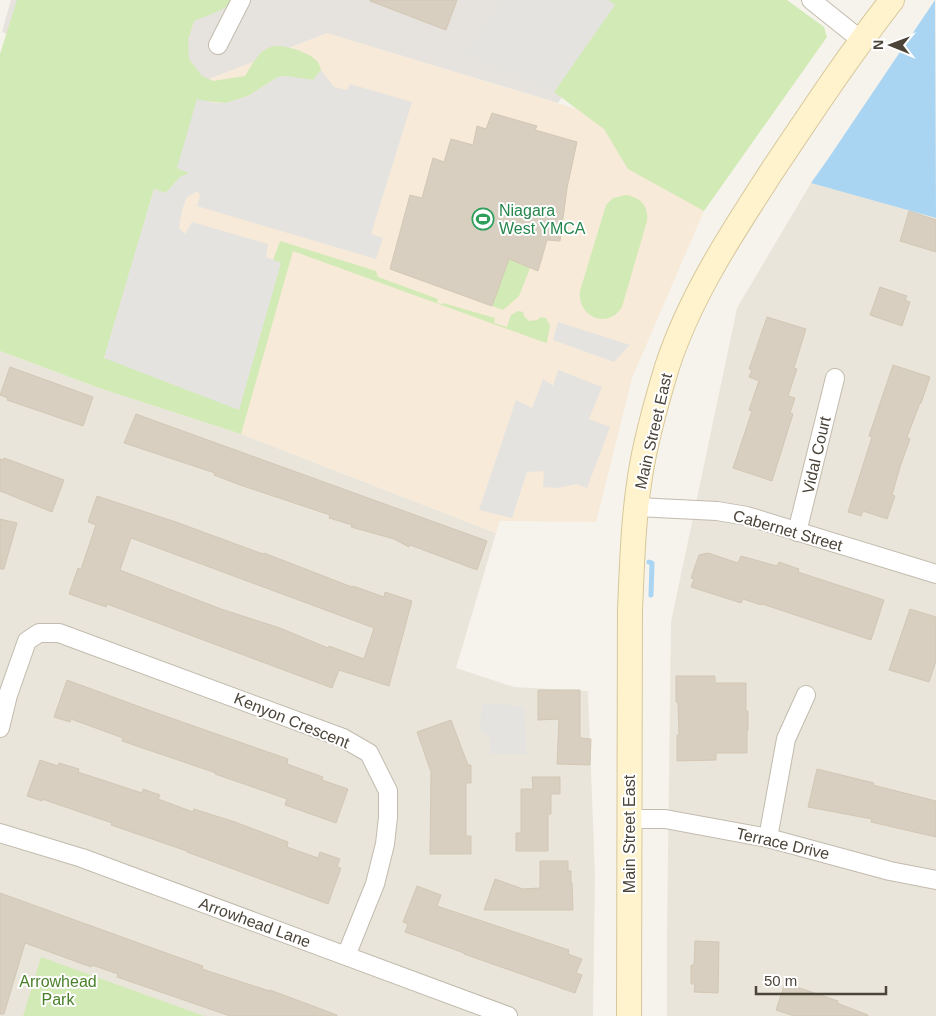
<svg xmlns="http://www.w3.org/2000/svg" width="936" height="1016" viewBox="0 0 936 1016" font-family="Arial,sans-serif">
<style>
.residential{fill:#eae5da}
.commercial{fill:#f7ead8}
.industrial{fill:#e6e2dd}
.green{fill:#d2eab5}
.parking{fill:#e5e3e0}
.water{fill:#a9d4f2}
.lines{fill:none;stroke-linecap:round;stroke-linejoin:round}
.stream{stroke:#a9d4f2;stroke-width:5}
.building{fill:#d8cfc1;stroke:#d3c7b4;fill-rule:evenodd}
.street-casing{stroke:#c2bbae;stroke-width:20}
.secondary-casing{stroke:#d6c79b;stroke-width:26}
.street{stroke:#fff;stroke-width:18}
.secondary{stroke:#fff3cd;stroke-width:24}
.labels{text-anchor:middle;stroke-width:4;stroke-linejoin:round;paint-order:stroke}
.leisure-label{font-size:16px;fill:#27864d;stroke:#fff;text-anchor:start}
.street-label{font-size:16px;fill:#4b4439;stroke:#fff}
.park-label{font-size:16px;fill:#4a7f2a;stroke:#fff}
</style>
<rect width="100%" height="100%" fill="#f6f3ec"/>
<path class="residential" d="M811 183 936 218V1016H667V931L671 622 737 308Z
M0 351 99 388 241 434 496 533 456 668 514 687 588 691 595 875 593 1016H0Z"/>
<path class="commercial" d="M327 33 728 155 632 378 596 522 500 521 496 533 241 434 89 384 178 91Z"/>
<path class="industrial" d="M11 0H633L558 103 327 33 178 91 2 32Z"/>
<path class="green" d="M17 0H233C229 9 205 16 194 21L188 40 189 59 202 76 213 81 245 76C252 65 258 51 271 47 281 43 308 52 316 60 319 62 320 67 321 70L313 80 286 76 278 77 248 96 226 103 206 101 177 168 190 173 180 177 166 193 154 189 104 359 281 263 273 260 280 241 376 271 378 277 438 299 437 303 442 304 443 303 495 318 494 323 507 327 511 315 518 311 523 312 524 316 529 321 537 320 541 317 546 318 550 326 547 342 546 343 293 251 241 434 99 388 0 351V54Z
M608 0H787L824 27 827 37 704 211 628 169 604 129 554 92 614 5Z
M626 195C640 197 649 206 647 221L622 307C608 330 577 317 580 291L606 205 613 198Z
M509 259 530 268 519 296 503 310 492 306Z
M41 957 204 1016H23Z"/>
<path class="parking" d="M501 0H608L615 5 554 92 463 56Z
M321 70 334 87 347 90 350 84 412 102 371 234 383 238 376 259 197 206 200 196 198 191 187 197 182 210 179 228 185 234 192 222 268 244 266 257 281 263 239 410 104 358 154 189 166 193 180 177 189 173 177 168 197 99 215 103H226L248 96 278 77 286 76 313 80Z
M558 322 630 345 614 362 553 340Z
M558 370 602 387 589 419 610 427 587 488 576 484 557 488 543 487 544 471 527 472 512 518 479 510 516 400 532 408 543 379 553 386Z
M482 703 524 706 527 754H490L489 736 480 730Z"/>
<path class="water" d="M935 0 936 218 811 183 828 159Z"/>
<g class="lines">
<path class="stream" d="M649 562 652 563 651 595"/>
</g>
<path class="building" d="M370 0H457L446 30 370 1Z
M492 113 537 126 535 130 577 142 567 188 560 241 547 240 538 271 509 259 492 306 390 269 410 195 422 198 433 158 444 162 451 139 473 145 477 126 486 129Z
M909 211 936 220V252L900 241Z
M880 287 907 296 905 300 910 302 902 326 870 315Z
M767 317 806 329 794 368 797 369 788 396 795 398 790 413 793 414 772 481 733 468 752 411 749 410 759 381 749 377 752 370 749 369Z
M893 365 930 377 921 403H920L907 437 910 439 900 467 892 495 895 496 887 519 863 511 861 516 848 512 872 437 869 436Z
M10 367 93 397 83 426 7 400 8 398 0 395Z
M136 414 487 541 477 570 410 545 409 547 394 539 351 527 352 525 329 518 330 515 240 485 214 475 215 473 124 443Z
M4 458 64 480 52 512 0 491V459L3 460Z
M97 496 176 522 263 554 264 553 352 587 353 586 384 597 385 592 412 601 389 686 339 670 332 688 107 604 106 607 69 594 78 568 81 569 96 525 88 522ZM131 538 374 628 364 659 329 646 328 648 280 628 221 609 120 570Z
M0 519 17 523 4 569H0Z
M708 553 738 563 741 556 777 566 779 562 799 569 798 572 884 600 871 640 762 604 761 605 743 599 741 603 691 587 694 579 691 578 699 555Z
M910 609 936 617V661L929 682 889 670Z
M676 676H715V683H746V711H748V730H747V753H716V760L677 761V735H679L678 702H676Z
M67 680 151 711 288 759 287 764 323 777 322 780 348 789 336 823 285 805 287 799 215 774 216 773 122 741 123 738 71 719 70 722 54 717Z
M538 690H580V738L591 739 590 765 557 764 559 719 538 720Z
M451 720 468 765H471V783H466V836H471V854H430L431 772 417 732Z
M40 760 58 766 59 763 79 769 78 772 142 793 143 789 160 795 158 799 193 812 194 809 235 822 288 842 287 847 318 858 320 852 340 859 337 867 341 868 328 904 187 852V851L111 825 112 823 42 799V801L27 796Z
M817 769 874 783 873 785 936 801V837L871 822 872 819 808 807Z
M532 777H560V794H551V814H548V851H516V833H521V789H533Z
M540 861H568V871H571V883H572L573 910H484L495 879 523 889 540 888Z
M417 886 441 895 437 906 569 950 568 954 582 959 576 973 582 975 575 993 464 954V953L405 932 408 924 403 922Z
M0 893 183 959 203 966 202 969 254 986 270 991V990L337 1015V1016H230L117 977 118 974 92 965 91 967 25 943 4 1014H0Z
M695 941 719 942 718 993 694 992 695 984H691V965H694Z
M785 983 838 1001 837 1003 868 1015V1016H794L776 1010Z"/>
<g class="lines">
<g class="street-casing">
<path id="street" d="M811 0 861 40
M218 45 241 0
M637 507 717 511 747 516 936 574
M797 532 835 378
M0 728 8 695 27 641 39 633H59L343 738 369 753 388 791V817L385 844 375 884 346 956
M629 819H665L768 838 890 871 936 880
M0 833 82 858 508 1016
M768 838 786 739 806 695"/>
</g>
<g class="secondary-casing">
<path id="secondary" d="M629 1016 630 610C632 566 633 521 640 477 645 443 657 400 667 367 690 296 732 233 772 171 811 113 849 55 892 0"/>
</g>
<use href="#street" class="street"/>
<use href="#secondary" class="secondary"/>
</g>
<defs>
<g id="stadium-ring" transform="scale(1.125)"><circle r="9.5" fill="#fff" stroke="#2e9e5b" stroke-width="1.5"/><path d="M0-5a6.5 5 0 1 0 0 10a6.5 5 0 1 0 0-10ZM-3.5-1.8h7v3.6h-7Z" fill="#2e9e5b"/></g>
</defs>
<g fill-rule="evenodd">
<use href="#stadium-ring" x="483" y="219"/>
</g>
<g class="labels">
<g class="leisure-label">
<text x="499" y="216">Niagara<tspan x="499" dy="18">West YMCA</tspan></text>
</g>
<g class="street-label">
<text transform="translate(653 431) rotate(-77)" y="6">Main Street East</text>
<text transform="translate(816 455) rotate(-77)" y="6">Vidal Court</text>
<text transform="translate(788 530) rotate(16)" y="6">Cabernet Street</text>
<text transform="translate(292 720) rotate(22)" y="6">Kenyon Crescent</text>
<text transform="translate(629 834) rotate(-90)" y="6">Main Street East</text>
<text transform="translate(783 843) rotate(13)" y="6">Terrace Drive</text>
<text transform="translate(255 922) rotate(20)" y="6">Arrowhead Lane</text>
</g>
<g class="park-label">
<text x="58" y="987">Arrowhead<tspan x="58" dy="18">Park</tspan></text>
</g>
</g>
<g transform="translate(891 45) rotate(271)" stroke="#ffffff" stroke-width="4" paint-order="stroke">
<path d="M0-4L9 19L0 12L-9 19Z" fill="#4b4439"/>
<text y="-8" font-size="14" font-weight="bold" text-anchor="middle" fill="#4b4439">N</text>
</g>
<path d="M756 986v8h130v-8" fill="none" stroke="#4b4439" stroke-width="2.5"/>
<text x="764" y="986" font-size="15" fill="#4b4439" stroke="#ffffff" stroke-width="4" paint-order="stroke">50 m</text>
</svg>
